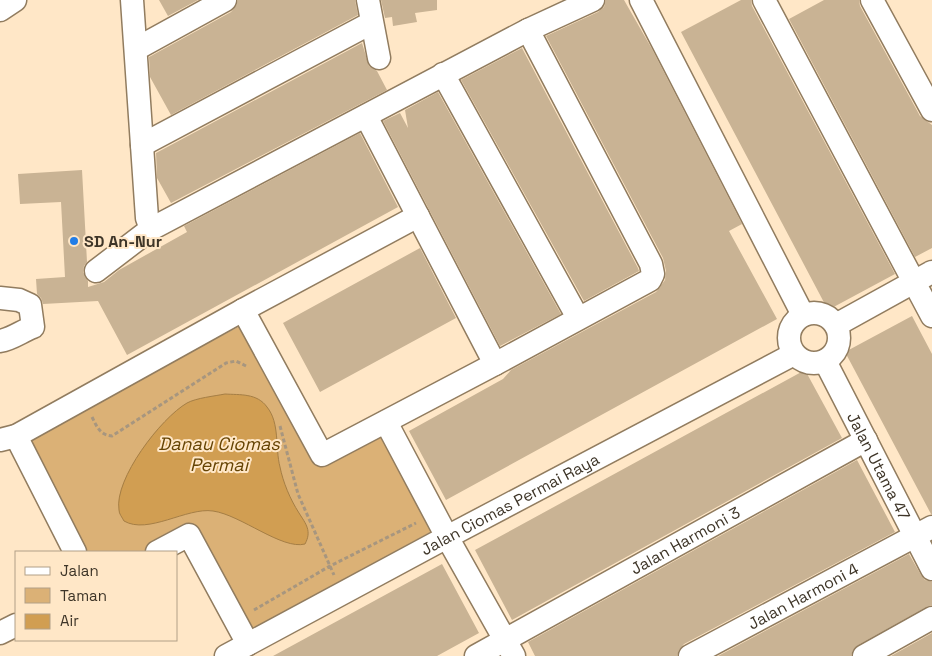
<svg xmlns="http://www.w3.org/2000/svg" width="932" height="656" viewBox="0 0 932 656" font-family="'Space Grotesk',sans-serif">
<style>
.green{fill:#dbb176}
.water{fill:#d19e52;stroke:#a57e45}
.building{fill:#c9b394}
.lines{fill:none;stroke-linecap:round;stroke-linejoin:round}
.minor-casing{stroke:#917c5f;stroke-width:25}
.path{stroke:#a7967f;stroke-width:3;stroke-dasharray:4 2.5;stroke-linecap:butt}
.minor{stroke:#fff;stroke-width:22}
.poi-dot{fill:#217de7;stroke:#ffe7c7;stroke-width:2}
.labels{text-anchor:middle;stroke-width:4;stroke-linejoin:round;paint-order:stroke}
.poi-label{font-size:16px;font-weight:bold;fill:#3e3528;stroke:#ffe7c7;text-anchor:start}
.street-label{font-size:16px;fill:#3e3528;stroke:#ffe7c7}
.water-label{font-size:18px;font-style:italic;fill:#664404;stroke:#ffe7c7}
</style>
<rect width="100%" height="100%" fill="#ffe7c7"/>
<path class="green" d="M242 325 317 464 384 427 438 528 249 631 193 530 147 552H84L26 439Z"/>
<path class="water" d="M225 394C240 395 257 393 267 407 280 423 275 448 280 467 283 482 290 499 299 513 306 524 312 531 305 544 282 550 241 515 213 511 187 507 148 535 124 521 122 517 119 514 119 510 114 479 161 418 187 403 196 398 215 396 225 394Z"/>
<path class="building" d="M159 0H198L168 16Z
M238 0H355L358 15 171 115 150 77 149 57 231 12 236 6Z
M381 0H437V10L415 13 417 22 393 26 392 17 385 18Z
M606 0H624L652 49 742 224 729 231 777 319 446 500 409 431 503 379 511 370 656 292 665 280 666 271 663 258 546 36 598 12 604 7Z
M741 0H751L752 6 895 274 828 310 681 32Z
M824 0H859L860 6 920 116 932 125V248L915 257 789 19Z
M362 43 369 66 377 71 387 90 171 203 157 178 156 153Z
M522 48 638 268 639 271 584 301 461 80Z
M438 92 561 314 500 346 383 121 400 113 408 128 405 110Z
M360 133 398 207 127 355 98 301 43 304 41 298 37 294 36 279 65 277 61 202 20 204 18 174 82 170 87 262 84 266 83 272 88 281V287L104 282 119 270 187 232 184 226Z
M420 248 456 318 320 392 283 323Z
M912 316 932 354V514H931L845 352Z
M805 370 842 438 512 620 475 550Z
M857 460 895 532 684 644 679 650 677 656H535L528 642Z
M909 554 921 575 925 580 932 582V605L926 607 858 645 853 650 851 656H718Z
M442 564 479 633 437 656H273Z
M932 633V656H891Z"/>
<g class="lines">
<g class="minor-casing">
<g id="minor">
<path d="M132 0 147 218 151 229"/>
<path d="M368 0 379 58"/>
<path d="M641 0 803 315"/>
<path d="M764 0 932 316"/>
<path d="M872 0 932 110"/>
<path d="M0 10 15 0"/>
<path d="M136 49 225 0"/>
<path d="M443 74 578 318"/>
<path d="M366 116 495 364"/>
<path d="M142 145 371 23"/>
<path d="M96 271 151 229 528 30 593 0"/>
<path d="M0 298 19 300 30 305 33 327C22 331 12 339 0 341"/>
<path d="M243 310 322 455 495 364 650 280 653 274 651 264 528 30"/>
<circle cx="814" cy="338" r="25"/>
<path d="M836 325 932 272"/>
<path id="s1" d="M825 361 932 569"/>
<path d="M386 422 447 537 514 656"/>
<path d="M16 436 75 552"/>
<path d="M0 440 16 436 243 310 418 216"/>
<path d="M157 552 189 535 248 644"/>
<path d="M0 633 16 625"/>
<path id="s2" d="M226 656 447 537 794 354"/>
<path id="s3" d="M476 656 866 440"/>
<path id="s4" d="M690 656 932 527"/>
<path d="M864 656 932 618"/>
</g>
</g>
<path class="path" d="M92 417C97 427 100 435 112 436L226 363 236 361 248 367
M280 426 298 494 334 575
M254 610 330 566 416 523"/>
<use href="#minor" class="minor"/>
</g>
<circle class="poi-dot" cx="74" cy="241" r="5"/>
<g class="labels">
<g class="poi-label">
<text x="84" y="247">SD An-Nur</text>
</g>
<g class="street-label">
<text dy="6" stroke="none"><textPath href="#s1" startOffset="118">Jalan Utama 47</textPath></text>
<text dy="6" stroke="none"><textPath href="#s2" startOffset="322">Jalan Ciomas Permai Raya</textPath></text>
<text dy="6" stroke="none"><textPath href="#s3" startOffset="239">Jalan Harmoni 3</textPath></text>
<text dy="6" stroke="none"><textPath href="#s4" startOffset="128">Jalan Harmoni 4</textPath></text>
</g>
<g class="water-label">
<text x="219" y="450">Danau Ciomas<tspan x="219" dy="21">Permai</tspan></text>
</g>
</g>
<rect x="15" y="551" width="162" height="90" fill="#ffe7c7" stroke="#b2a087"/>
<rect x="25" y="567" width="25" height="8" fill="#ffffff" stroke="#b2a087"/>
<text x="60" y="576" font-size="15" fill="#3e3528">Jalan</text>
<rect x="25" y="588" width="25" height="15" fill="#dbb176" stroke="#b2a087"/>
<text x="60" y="601" font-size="15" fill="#3e3528">Taman</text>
<rect x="25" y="614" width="25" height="15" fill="#d19e52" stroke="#b2a087"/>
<text x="60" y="626" font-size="15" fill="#3e3528">Air</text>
</svg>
